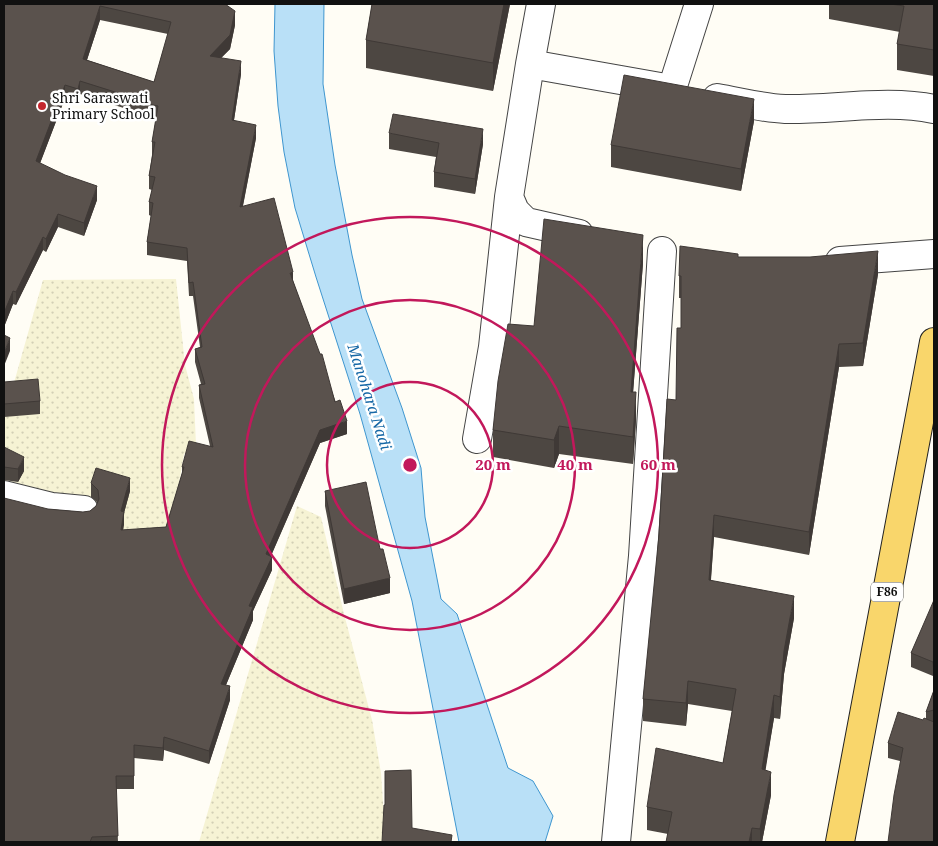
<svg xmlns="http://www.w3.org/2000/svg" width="938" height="846" viewBox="0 0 938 846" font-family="'Noto Serif',serif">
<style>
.farmland{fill:url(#farmland-dots)}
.water{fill:#b9e0f7;stroke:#3f96cf}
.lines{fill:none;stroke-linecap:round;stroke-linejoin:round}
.minor-casing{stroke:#444;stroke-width:30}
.major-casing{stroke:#222;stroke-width:30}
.minor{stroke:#fff;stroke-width:28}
.major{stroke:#f9d66b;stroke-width:28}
.wall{fill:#4d4742;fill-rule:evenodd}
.shaded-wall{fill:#3f3936}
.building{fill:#5a524d;stroke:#3f3936;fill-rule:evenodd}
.ring{fill:none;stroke:#c2185b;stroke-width:2.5}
.poi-dot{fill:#c4262e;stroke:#fff;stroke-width:2}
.labels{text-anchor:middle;stroke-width:5;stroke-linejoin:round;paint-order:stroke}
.shield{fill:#fff;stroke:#585858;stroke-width:1}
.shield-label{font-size:12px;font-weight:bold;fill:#111}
.poi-label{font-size:14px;fill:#111;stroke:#fff;text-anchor:start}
.water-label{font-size:15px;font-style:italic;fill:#1768a6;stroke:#fff}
.centre{fill:#c2185b;stroke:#fff;stroke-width:2.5}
.ring-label{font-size:15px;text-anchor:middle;font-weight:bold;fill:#c2185b;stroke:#fff;stroke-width:5;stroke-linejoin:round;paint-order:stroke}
</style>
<defs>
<pattern id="farmland-dots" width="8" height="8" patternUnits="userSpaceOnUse" patternTransform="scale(1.25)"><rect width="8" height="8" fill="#f6f3d4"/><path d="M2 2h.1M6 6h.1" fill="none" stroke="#d2cfb5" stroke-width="1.8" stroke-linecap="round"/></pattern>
</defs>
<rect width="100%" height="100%" fill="#fffdf5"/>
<path class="farmland" d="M176 279 185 365 194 399 196 445 184 454 169 541 4 503V418L43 280Z
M297 506 321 517 344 614 372 720 381 773 384 818 382 842H199Z"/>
<path class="water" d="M275 4H324L323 84 335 165 352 255 362 299 402 408 421 468 425 517 441 599 457 614 508 768 533 781 553 816 545 842H459L412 601 360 414 316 277 295 208 284 152 278 106 274 51Z"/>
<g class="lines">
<g class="minor-casing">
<path id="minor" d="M530 64 541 4
M672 89 699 4
M717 98C740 102 762 108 785 109 833 110 888 99 934 109
M509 197 515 211 526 222 579 234
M840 261 934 254
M477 439 493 347 509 197 530 64 660 87
M4 495 52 507 84 510
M616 842 643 556 662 251"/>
</g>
<g class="major-casing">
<path id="major" d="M840 842 934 342"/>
</g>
<use href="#minor" class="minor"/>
<use href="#major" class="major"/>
</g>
<path class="wall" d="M4 4H225L235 25 230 49 221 58 241 74 234 120 256 138 243 206 293 281 347 434 320 443 271 556 272 570 253 611V620L226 685 230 700 209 764 164 750 163 761 134 758V789H116L118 842H4L48 509 83 512 90 511 96 506 98 503 91 497V483L130 491 124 513 123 530 166 527 182 474V467L210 446 199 398V385L201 384 195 362V349L200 347 193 296H189L187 261 147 255V242L151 216 149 215V202L152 190 149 189V176L152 155V142L156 119 133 114V111L80 94 78 102 65 98 40 163 97 200 84 236 58 227 46 252 43 250 16 305 13 304 4 327ZM100 20 168 34 154 82 87 60Z
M372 4H510L493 91 366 68V40Z
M829 4H934V76L897 70V44L900 32 829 19Z
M754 121 741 191 611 167V145Z
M389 133 483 144 475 194 434 187V172L436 157 389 149Z
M738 257 878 274 863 366 839 367 809 555 714 537 711 580 794 618 784 674 780 719 774 718 765 770 771 795 762 842H666L668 834 647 830V807L723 763 732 711 688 704 686 726 643 721V699L676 400 681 328V298H679V276Z
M643 263 633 392 636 420 633 464 559 454 554 468 493 457V430L534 326Z
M4 382 40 401V414L4 417Z
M4 447 24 471 18 482 4 480Z
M325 491 380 549 390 593 344 604 325 506Z
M934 583V686L933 676 911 667V653L934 602 933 588Z
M934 690V842L900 761 888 758V743L923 720 926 719V712Z"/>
<path class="shaded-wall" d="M504 4H510L493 91V63Z
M100 6V20L83 72V59Z
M235 11V25L230 49 210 69V56Z
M241 61V74L232 133V120Z
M80 81V94L78 102V89Z
M65 85V98L36 174V161Z
M754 99V121L741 191V169Z
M256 125V138L240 220V207Z
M483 129V144L475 194V179Z
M97 186V200L84 236V223Z
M58 214V227L46 252V239Z
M643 235V263L631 420V392Z
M43 237V250L16 305V292Z
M878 251V274L863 366V343Z
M293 272V285L290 273Z
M13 291V304L4 327V313Z
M10 338V351L4 366V353Z
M839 344V367L809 555V532Z
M636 392V420L633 464V437Z
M347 421V434L320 443 266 567V554L320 430Z
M559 426V454L554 468V440Z
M24 457V471L18 482V469Z
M130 478V491L124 513V525L121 543V511Z
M714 515V537L709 603V580Z
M272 557V570L253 611V620L221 697V684L249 606Z
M390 578V593L344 604V589Z
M794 596V618L784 674 780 719V697L784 651Z
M688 681V704L686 726V703Z
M230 686V700L209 764V751Z
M774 695V718L762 792V769Z
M164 737V750L163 761V748Z
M771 772V795L762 842H760V829Z
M752 828V842H749Z"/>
<path class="building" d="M4 4H225L235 11 230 35 210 56 241 61 232 120 256 125 240 207 274 198 293 272 290 273 320 354H322L335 402 340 400 347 421 320 430 266 554 272 557 249 606 253 607 221 684 230 686 209 751 164 737 163 748 134 745V776H116L118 836 92 837 90 842H4V498L48 509 83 512 90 511 96 506 99 499 98 490 91 483 96 468 130 478 121 511 124 512 121 530 166 527 184 467H182L189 441 213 447 199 385 205 384 195 349 202 347 193 282 189 283 187 248 147 242 153 203 149 202 155 177 149 176 155 142H152L158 106 133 101 134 98 80 81 78 89 65 85 36 161 65 175 97 186 84 223 58 214 46 239 43 237 16 292 13 291 4 313ZM100 6 171 22 154 82 83 59Z
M372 4H504L493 63 366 40Z
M890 4H934V50L897 44 904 6Z
M624 75 754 99 741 169 611 145Z
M393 114 483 129 475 179 434 172 439 143 389 133Z
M544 219 643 235 631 392H636L633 437 559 426 554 440 493 430 498 381 508 324 534 326Z
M680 246 738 254V257H810L878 251 863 343 839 344 809 532 714 515 709 580 794 596 784 651 780 697 774 695 762 769 771 772 760 829 752 828 749 842H666L672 812 647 807 656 748 723 763 736 689 688 681 686 703 643 699 659 534 667 399 676 400 677 328H681V276H679Z
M4 335 10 338 4 353Z
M38 379 40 401 4 404V382Z
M4 447 24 457 18 469 4 467Z
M366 482 380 549H383L390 578 344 589 325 491Z
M934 600V673L933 662 911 653Z
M934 690V710L926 712Z
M898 712 923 720 924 718 934 722V842H888L894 795 903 748 888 743Z
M411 770 412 828 452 835 451 842H382L384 805H385V771Z"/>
<g class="ring">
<circle cx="410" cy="465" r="83"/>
<circle cx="410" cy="465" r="165"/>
<circle cx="410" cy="465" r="248"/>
</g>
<circle class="poi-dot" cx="42" cy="106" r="5"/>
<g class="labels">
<rect class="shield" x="871" y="582.5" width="32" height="19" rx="4"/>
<g class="shield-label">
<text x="887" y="596">F86</text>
</g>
<g class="poi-label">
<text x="52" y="103">Shri Saraswati<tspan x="52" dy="16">Primary School</tspan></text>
</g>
<g class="water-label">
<text transform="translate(369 397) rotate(72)" y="5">Manohara Nadi</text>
</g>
</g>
<circle cx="410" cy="465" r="8" class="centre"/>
<g class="ring-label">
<text x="493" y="470">20 m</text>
<text x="575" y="470">40 m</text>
<text x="658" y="470">60 m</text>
</g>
<rect width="938" height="846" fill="none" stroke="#111111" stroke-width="10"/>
</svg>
